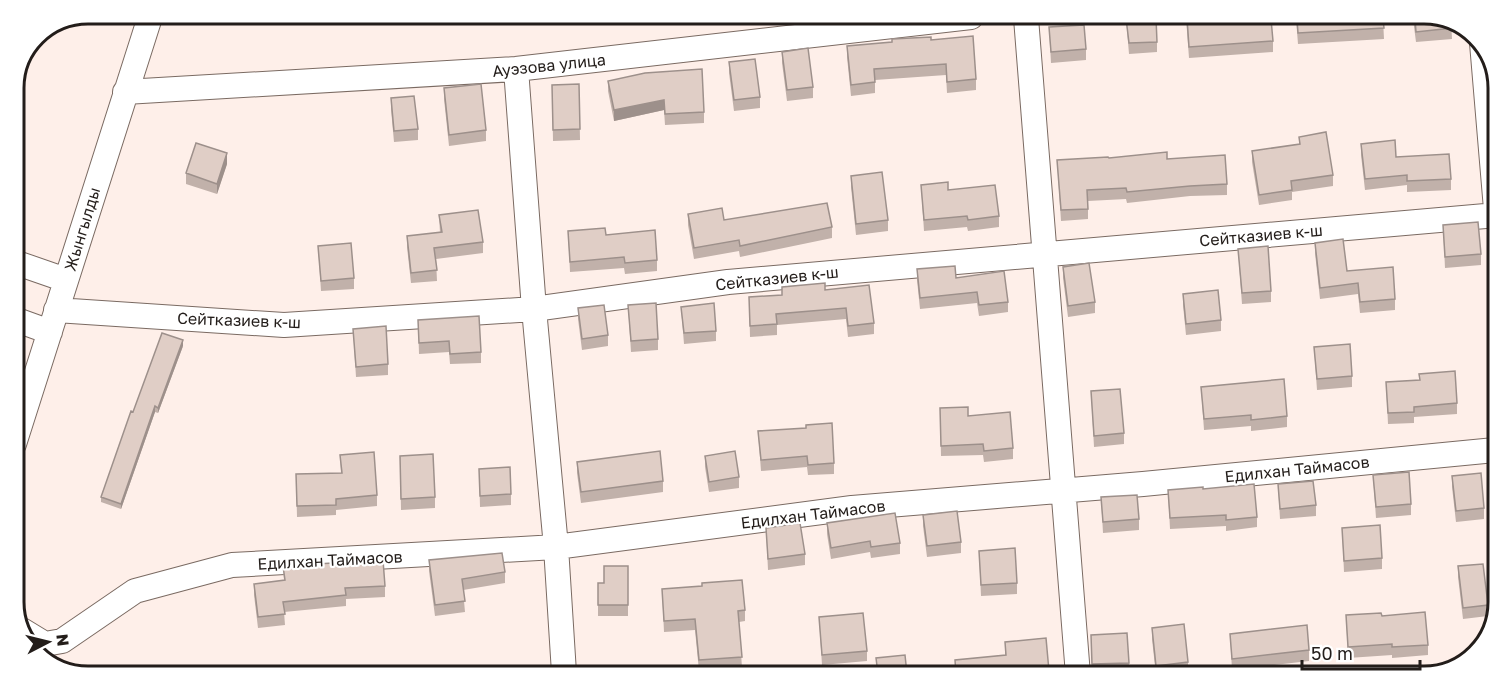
<svg xmlns="http://www.w3.org/2000/svg" width="1512" height="690" viewBox="0 0 1512 690" font-family="'Golos Text',sans-serif">
<style>
.lines{fill:none;stroke-linecap:round;stroke-linejoin:round}
.minor-casing{stroke:#7a6a62;stroke-width:26}
.minor{stroke:#fff;stroke-width:24}
.wall{fill:#c1b1aa}
.shaded-wall{fill:#9d908b}
.building{fill:#e0cec6;stroke:#9d908b;stroke-width:1.5}
.labels{text-anchor:middle;stroke-width:4.5;stroke-linejoin:round;paint-order:stroke}
.street-label{font-size:16px;fill:#231d1a;stroke:#fff}
.rim{fill:none;stroke:#231d1a;stroke-width:3}
</style>
<rect width="100%" height="100%" fill="#feefe9"/>
<g class="lines">
<g class="minor-casing">
<path id="minor" d="M1026 18 1078 675
M1482 43 1497 221
M516 69 534 309 556 547 564 673
M125 92 516 69 971 17
M14 262 66 280
M56 310 284 325 534 309 728 282 1497 215
M14 319 50 332
M14 444 151 14
M22 630 45 644 62 641 135 591 232 565 556 547 852 508 1143 484 1495 450"/>
</g>
<use href="#minor" class="minor"/>
</g>
<path class="wall" d="M1126 18 1157 42V52L1129 54Z
M1186 18 1273 41V52L1189 58Z
M1296 19H1383L1384 39 1298 44Z
M1413 19H1451L1452 39 1416 42Z
M1049 27 1086 49V60L1051 63Z
M931 40 976 79V90L947 93 946 75 875 80V93L851 96 847 57V46Z
M782 52 813 87V98L787 101 782 63Z
M729 62 760 97V108L734 111 729 73Z
M608 81 704 112V123L665 125 664 110 614 121 608 91Z
M579 84 580 140 553 141 552 85Z
M444 88 486 130V141L449 146 444 99Z
M391 98 418 129V140L394 142 391 109Z
M1299 137 1333 175V186L1292 192V200L1259 205 1252 162V151L1299 144Z
M1361 144 1451 179V190L1407 192V185L1365 190 1361 155Z
M1109 158 1167 159 1227 184V195L1190 196 1127 203 1126 199 1088 201V219L1061 221 1057 160Z
M227 164 217 194 186 184V173Z
M851 176 888 220V231L856 235 851 187Z
M921 185 948 190 999 216V227L968 231 967 227 924 231Z
M688 214 724 220 832 227V238L740 257 739 251 694 259 688 225Z
M439 215 483 242V253L436 259 437 281 411 283 407 247V236L440 233Z
M1443 225 1481 254V265L1445 268Z
M568 231 606 235 657 260V271L625 274 624 268 570 272Z
M1315 243 1347 271 1395 299V310L1360 313 1358 294 1320 299 1315 253Z
M318 246 354 278V289L321 291Z
M1238 249 1271 291V302L1242 304Z
M1063 267 1095 302V313L1068 317 1063 278Z
M917 269 956 278 1008 302V312L979 316 977 303 920 309 917 280Z
M782 287 825 290 874 323V334L848 337 846 319 777 325V335L750 337 749 297 782 295Z
M1183 294 1221 320V331L1186 335 1183 305Z
M628 305 658 339V350L631 352Z
M681 307 716 331V341L684 344Z
M578 308 608 335V346L582 350 578 319Z
M418 320 481 352V363L450 364 449 352 419 354Z
M353 329 388 364V375L356 377Z
M183 346 158 413 155 412 121 509 101 502V497L133 412Z
M1314 347 1352 376V387L1317 390Z
M1419 380 1457 403V414L1414 417V423L1388 424 1386 382Z
M1201 387 1287 416V427L1251 431V426L1204 430Z
M1091 391 1124 433V444L1094 447Z
M940 408 968 416 1013 448V459L984 462 983 455 941 456Z
M758 431 834 463V474L808 475 807 467 761 471Z
M340 455 377 495V506L336 510V515L297 517 296 474 341 473Z
M400 456 435 497V508L401 510Z
M705 456 739 477V488L709 492 705 467Z
M577 462 663 481V492L581 503 577 473Z
M479 469 511 494V505L480 507Z
M1373 475 1411 504V515L1376 518Z
M1452 476 1484 508V519L1456 522 1452 487Z
M1278 484 1316 505V516L1280 519Z
M1203 489 1257 517V527L1226 531V526L1170 529 1168 490Z
M1101 497 1139 519V530L1103 533Z
M923 515 961 542V553L927 557 923 526Z
M827 523 900 543V554L871 558 870 552 831 559 827 534Z
M766 528 805 554V565L768 570Z
M1342 528 1382 558V569L1344 572Z
M979 551 1017 583V594L981 596Z
M429 560 505 572V583L463 590 465 612 435 616 429 571Z
M283 566 385 586V597L346 599V606L284 612 285 625 258 628 254 595V584L284 580Z
M628 566V616H598V583H604Z
M1458 566 1488 605V616L1463 619 1458 577Z
M662 589 745 610V621L739 622 742 668 699 671 695 630 664 632Z
M1346 615 1382 616 1428 645V655L1392 658V655L1348 658Z
M819 617 867 651V661L822 665Z
M1152 628 1188 662V673L1171 675H1156L1152 639Z
M1230 634 1309 650V661L1232 670Z
M1091 635 1129 663V674L1092 675Z
M1046 638 1049 675 955 674V660L1005 655V642Z"/>
<path class="shaded-wall" d="M664 100V110L614 121V110Z
M227 153V164L217 194V184Z
M183 340V346L158 413V408Z
M155 406V412L121 509V504Z"/>
<path class="building" d="M1126 18H1156L1157 42 1129 43Z
M1187 18 1271 19 1273 41 1189 47Z
M1297 19H1383L1384 28 1298 33Z
M1415 19H1451L1452 28 1416 32Z
M1084 25 1086 49 1051 52 1049 27Z
M973 36 976 79 947 82 946 64 874 69 875 82 851 85 847 46 892 42V39L931 37V40Z
M808 48 813 87 787 90 782 52Z
M755 59 760 97 734 100 729 62Z
M702 69 704 112 665 114 664 100 614 110 608 81 645 73Z
M481 84 486 130 449 135 444 88Z
M579 84 580 129 553 130 552 85Z
M414 96 418 129 394 131 391 98Z
M1326 132 1333 175 1291 181 1292 190 1259 195 1252 151 1300 144 1299 137Z
M1395 140 1396 157 1449 154 1451 179 1407 181V175L1365 179 1361 144Z
M196 143 227 153 217 184 186 173Z
M1167 152V159L1225 155 1227 184 1190 186 1127 192 1126 188 1087 190 1088 209 1061 210 1057 160 1108 157 1109 158Z
M882 172 888 220 856 224 851 176Z
M948 182V190L995 185 999 216 968 220 967 216 924 220 921 185Z
M827 203 832 227 740 246 739 240 694 248 688 214 722 208 724 220Z
M478 210 483 242 434 248 437 270 411 273 407 236 442 232 439 215Z
M1478 222 1481 254 1445 257 1443 225Z
M605 228 606 235 655 230 657 260 625 263 624 257 570 262 568 231Z
M1343 239 1347 271 1393 267 1395 299 1360 302 1358 283 1320 288 1315 243Z
M351 243 354 278 321 281 318 246Z
M1268 246 1271 291 1242 293 1238 249Z
M1089 263 1095 302 1068 306 1063 267Z
M955 266 956 278 1004 271 1008 302 979 305 977 292 920 298 917 269Z
M825 283V290L869 285 874 323 848 326 846 308 776 314 777 324 750 326 749 297 782 295V287Z
M1218 290 1221 320 1186 324 1183 294Z
M656 303 658 339 631 341 628 305Z
M714 303 716 331 684 333 681 307Z
M604 305 608 335 582 339 578 308Z
M479 316 481 352 450 354 449 341 419 343 418 320Z
M386 326 388 364 356 367 353 329Z
M162 333 183 340 158 408 155 406 121 504 101 497 131 411 133 412Z
M1350 344 1352 376 1317 379 1314 347Z
M1455 371 1457 403 1414 407V412L1388 413 1386 382 1420 380 1419 374Z
M1284 379 1287 416 1251 420V415L1204 419 1201 387Z
M1120 389 1124 433 1094 436 1091 391Z
M968 407V416L1010 412 1013 448 984 451 983 444 941 446 940 408Z
M832 423 834 463 808 465 807 456 761 460 758 431 806 428V425Z
M660 451 663 481 581 492 577 462Z
M735 451 739 477 709 482 705 456Z
M374 452 377 495 336 499V505L297 506 296 474 342 473 340 455Z
M433 454 435 497 401 499 400 456Z
M510 467 511 494 480 496 479 469Z
M1409 472 1411 504 1376 507 1373 475Z
M1481 473 1484 508 1456 511 1452 476Z
M1313 481 1316 505 1280 509 1278 484Z
M1254 484 1257 517 1226 520V515L1170 518 1168 490 1203 487V489Z
M1137 495 1139 519 1103 522 1101 497Z
M957 511 961 542 927 546 923 515Z
M895 513 900 543 871 547 870 541 831 548 827 523Z
M800 523 805 554 768 559 766 528Z
M1380 525 1382 558 1344 561 1342 528Z
M1015 548 1017 583 981 585 979 551Z
M502 553 505 572 462 579 465 601 435 605 429 560Z
M383 560 385 586 345 588 346 595 283 602 285 614 258 617 254 584 285 580 283 566Z
M1483 564 1488 605 1463 608 1458 566Z
M604 566H628V605H598V583H604Z
M742 580 745 610 738 611 742 657 699 660 695 619 664 621 662 589 702 586V583Z
M1425 612 1428 645 1392 647V644L1348 647 1346 615 1381 613 1382 616Z
M863 613 867 651 822 655 819 617Z
M1184 624 1188 662 1156 666 1152 628Z
M1307 625 1309 650 1232 659 1230 634Z
M1127 633 1129 663 1092 664 1091 635Z
M1046 638 1049 671 1010 675H956L955 660 1006 655 1005 642Z
M905 655 907 674H878L876 658Z
M274 666 275 672 239 671V669Z"/>
<g class="labels">
<g class="street-label">
<text transform="translate(549 65) rotate(-6)" y="6">Ауэзова улица</text>
<text transform="translate(82 229) rotate(-73)" y="6">Жынгылды</text>
<text transform="translate(1261 235) rotate(-5)" y="6">Сейтказиев к-ш</text>
<text transform="translate(777 278) rotate(-6)" y="6">Сейтказиев к-ш</text>
<text transform="translate(239 320) rotate(2)" y="6">Сейтказиев к-ш</text>
<text transform="translate(1297 469) rotate(-6)" y="6">Едилхан Таймасов</text>
<text transform="translate(813 514) rotate(-7)" y="6">Едилхан Таймасов</text>
<text transform="translate(330 560) rotate(-3)" y="6">Едилхан Таймасов</text>
</g>
</g>
<path d="M0 0H1512V690H0ZM88 24H1424A64 64 0 0 1 1488 88V602A64 64 0 0 1 1424 666H88A64 64 0 0 1 24 602V88A64 64 0 0 1 88 24Z" fill="#fff" fill-rule="evenodd"/>
<path class="rim" d="M88 24H1424A64 64 0 0 1 1488 88V602A64 64 0 0 1 1424 666H88A64 64 0 0 1 24 602V88A64 64 0 0 1 88 24Z"/>
<g transform="translate(48 642) rotate(83)" stroke="#ffffff" stroke-width="4.5" paint-order="stroke">
<path d="M0-4.5L10 22L0 15L-10 22Z" fill="#231d1a"/>
<text y="-9" font-size="16" font-weight="bold" text-anchor="middle" fill="#231d1a">N</text>
</g>
<path d="M1302 660v9h118v-9" fill="none" stroke="#231d1a" stroke-width="3"/>
<text x="1311" y="660" font-size="18" fill="#231d1a" stroke="#ffffff" stroke-width="4.5" paint-order="stroke">50 m</text>
</svg>
